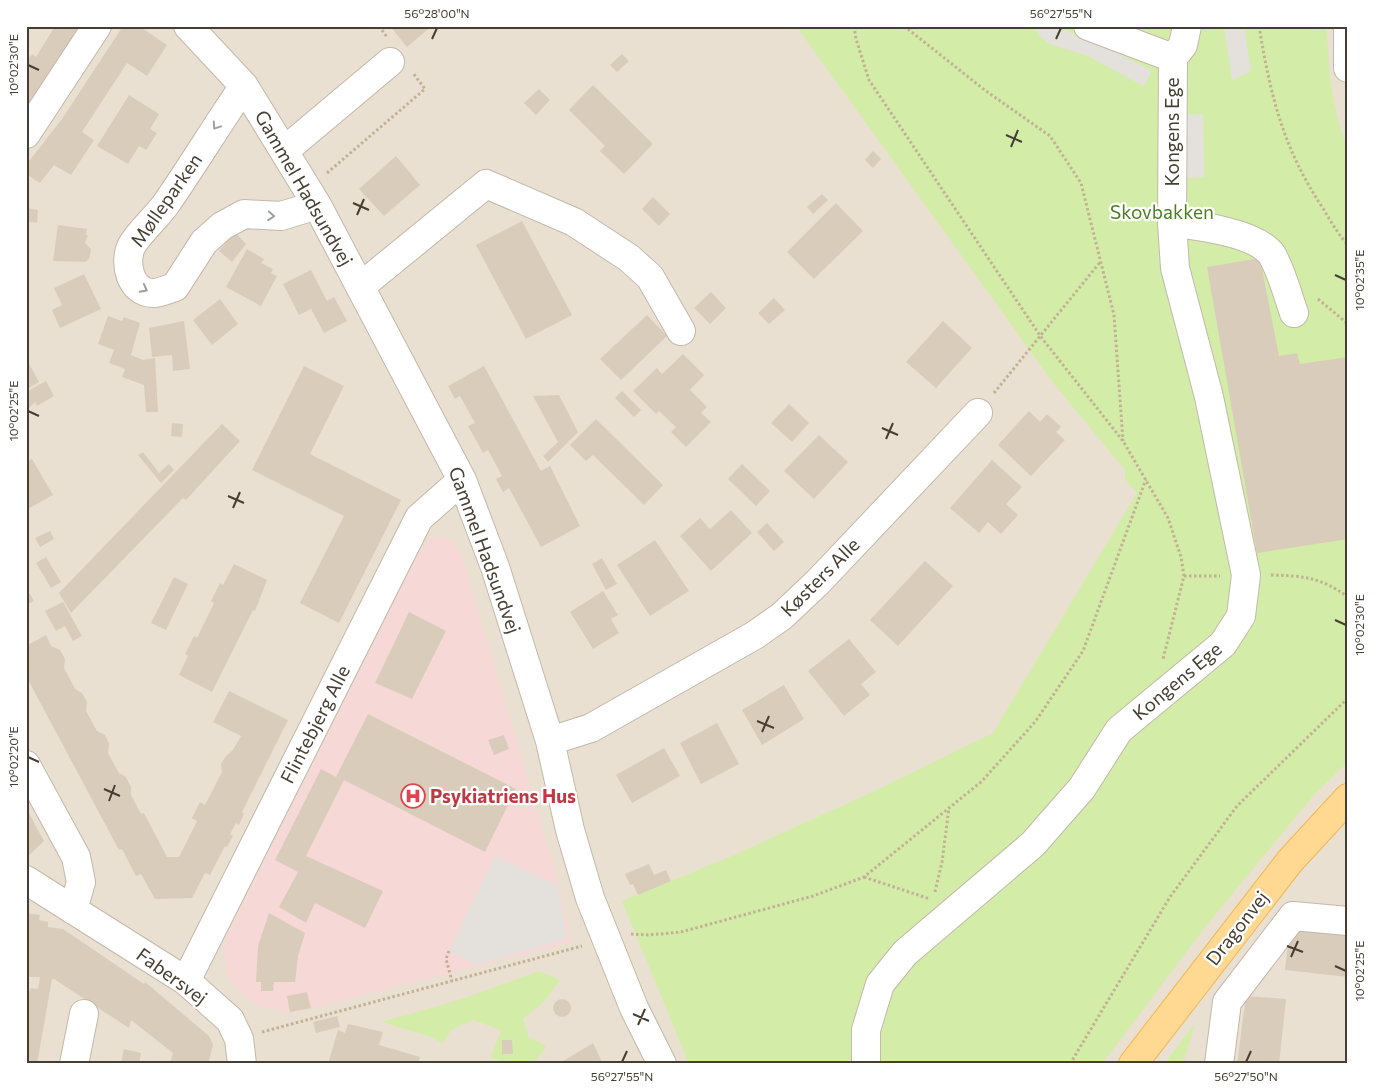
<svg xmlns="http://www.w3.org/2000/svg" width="1374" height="1090" viewBox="0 0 1374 1090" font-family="Commissioner,sans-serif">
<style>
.residential{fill:#e9e0d1}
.medical{fill:#f6d8d6}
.green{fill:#d3eda8}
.parking{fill:#e4e1dd}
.building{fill:#daccbb}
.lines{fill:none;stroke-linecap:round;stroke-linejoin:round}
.minor-casing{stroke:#c3b8a9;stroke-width:30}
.major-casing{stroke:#f1b755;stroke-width:30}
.path{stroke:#c4b095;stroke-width:3;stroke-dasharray:2.5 2.5;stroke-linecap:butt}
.minor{stroke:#fff;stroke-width:28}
.major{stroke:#ffd892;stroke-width:28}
.oneway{stroke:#a39e99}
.ticks{fill:none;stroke:#473e33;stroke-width:2}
.labels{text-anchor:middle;stroke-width:4.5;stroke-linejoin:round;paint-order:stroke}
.street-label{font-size:19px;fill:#473e33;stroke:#fff}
.park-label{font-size:19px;fill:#4b7f20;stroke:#fff}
.health-label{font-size:19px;font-weight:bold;fill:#be3a42;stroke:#fff;text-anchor:start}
.neatline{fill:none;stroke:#473e33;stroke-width:2}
.ticks-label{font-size:12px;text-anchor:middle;fill:#473e33}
</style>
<rect width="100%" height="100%" fill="#f4eee4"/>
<path class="residential" d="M26 26H1348V1064H26Z"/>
<path class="medical" d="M439 536 448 537 461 554 556 873 572 942 293 1013 258 1006 239 991 228 977 224 956 226 938 416 558 429 538Z"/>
<path class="green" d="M796 26H1327C1328 67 1332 110 1348 149V762L1313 796 1206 926 1102 1064H689L622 901 732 856 866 795 993 733 1137 493 1125 479V470L1054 384Z
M539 971 560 980 544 1002 523 1019 529 1038 546 1045C544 1049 541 1056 537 1059 525 1069 503 1064 491 1057L501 1030 473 1020 451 1030 442 1044 431 1037 382 1022 459 1000Z
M1195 1023 1183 1064H1164Z"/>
<path class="parking" d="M1033 26H1055L1118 53 1152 71 1144 86 1088 56 1050 44 1041 37Z
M1224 26H1244L1251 71 1232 80Z
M1203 114 1204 177 1186 178 1184 115Z
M495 856 557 885 568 938 476 965 449 951Z"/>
<path class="building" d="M55 26H81L26 113V72L29 68 26 62 32 54 36 57Z
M123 26H139L167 45 147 76 127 63 82 132 94 140 71 175 54 165 40 183 26 174V165L62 119Z
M390 26H432L407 47Z
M622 54 629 61 617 72 610 65Z
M593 85 653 144 624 174 600 151 605 146 569 110Z
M539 89 550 100 536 115 524 103Z
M129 95 159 114 150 129 157 133 146 150 139 146 128 164 97 146Z
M873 151 881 159 873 168 865 160Z
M396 156 420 185 384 216 359 189Z
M822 194 828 200 813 214 807 207Z
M653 197 670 214 659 226 642 209Z
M836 203 863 231 814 279 787 252Z
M26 208 38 210 37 223 26 221Z
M522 221 572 315 526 339 476 245Z
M58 225 87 229 86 235H88L85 243 91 249 89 259 85 262 53 261Z
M235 232 246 244 232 262 219 251Z
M247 249 264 259 261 263 273 269 271 273 277 276 261 306 226 287Z
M1260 258 1279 356 1297 353 1300 364 1348 357V539L1257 553 1207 267Z
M311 270 327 301 334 297 347 321 324 333 311 309 299 315 283 284Z
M84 274 101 309 60 328 52 310 62 305 54 288Z
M711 292 726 308 710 324 694 308Z
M774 298 785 310 769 324 758 313Z
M220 299 238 324 212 345 193 320Z
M647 315 667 336 621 380 600 359Z
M108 316 122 321 124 317 140 323 131 355 143 360 155 358 158 412H146L144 385 122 377 125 369 109 363 114 350 98 344Z
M184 321 190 369 173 371 172 355 152 357 149 328Z
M943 321 972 348 936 388 906 362Z
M683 354 704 375 690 390 707 407 701 413 711 422 686 447 671 432 676 427 659 411 656 414 633 391 657 368 662 374Z
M26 358 39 382 27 389 26 387Z
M304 366 344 386 310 454 401 500 339 623 300 603 344 516 252 470Z
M484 366 541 471 550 466 580 526 541 547 509 488 503 492 496 479 502 476 488 450 483 453 468 426 475 423 460 396 455 399 448 386Z
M46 381 54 396 37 406 35 402 26 411V392Z
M622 391 641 410 634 417 615 398Z
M559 395 578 432 548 462 543 456 558 442 533 396Z
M789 404 809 423 792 442 771 423Z
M1029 411 1040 422 1047 414 1061 427 1056 432 1065 440 1031 476 998 445Z
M596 419 663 485 644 505 593 455 586 461 570 445Z
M172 423 183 424 182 437 171 436Z
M222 424 240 441 186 500 183 498 71 613 59 593Z
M819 435 848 462 814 499 784 471Z
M143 452 159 473 169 464 174 470 161 483 138 455Z
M32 459 53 495 26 510V462Z
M992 460 1022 487 1006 504 1018 515 1001 534 988 522 979 533 950 508Z
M742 464 770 491 756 506 728 479Z
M731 510 752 533 711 571 680 536 700 518 710 529Z
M767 523 784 542 774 551 757 532Z
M50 531 54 539 40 547 35 538Z
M655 540 689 591 650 616 617 565Z
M46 557 61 582 51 588 36 563Z
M602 558 617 584 606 590 592 564Z
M925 561 953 586 898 646 870 620Z
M234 564 267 580 255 611 253 610 212 692 179 675 188 656 185 654 194 636 197 638 214 603 211 601 220 583 223 585Z
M174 577 188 584 166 630 151 623Z
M26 587 34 601 26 605Z
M603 591 618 615 611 619 619 633 593 649 570 612Z
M63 602 82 636 73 641 65 626 56 631 45 611Z
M409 612 446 631 412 699 375 683Z
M46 635 51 646 60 650 65 659 64 668 75 689 82 693 87 702 86 711 97 731 105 735 109 744 108 753 119 773 126 777 131 787V795L141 814 144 813 167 857H179L197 821 192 818 200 802 205 805 222 772 221 764 226 756 233 750 241 736 213 722 229 691 288 720 242 812 244 814 239 825 236 823 230 834 233 836 227 847 225 846 210 875 205 873 192 898 155 899 141 874 136 876 122 849 119 850 26 676V646Z
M849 639 876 672 861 684 870 695 844 716 808 671Z
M784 685 804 719 762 745 742 710Z
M368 714 516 789 485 852 344 780 306 856 383 891 365 928 315 903 306 923 279 907 298 872 275 860 321 769 336 777Z
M717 723 739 764 701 784 680 743Z
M504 735 509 749 494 755 488 740Z
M664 748 680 776 632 803 616 775Z
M26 808 44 841 26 858Z
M649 864 654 875 666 870 671 881 638 895 633 884 630 885 625 874Z
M26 913 40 915 39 920 48 922V927L63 929 144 984 145 982 209 1036 213 1045 208 1064H170L173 1053 131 1020 129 1028 54 979H52L37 1064H26V1008L30 988 38 989 40 977H26Z
M269 913 305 933 298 956 295 982H274L273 991H261V982H256L258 946Z
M1290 927 1348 933V977L1285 970Z
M307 992 311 1008 290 1012 287 996Z
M1246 996 1286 999 1279 1064H1237Z
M553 1008a9 9 0 1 1 18 0a9 9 0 1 1-18 0Z
M337 1016 340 1027 316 1033 313 1022Z
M348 1024 383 1032 379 1045 420 1057 418 1064H328L338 1030 345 1033Z
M502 1040H512L513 1054H502Z
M593 1043 603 1064H558Z
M124 1049 141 1053 139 1064H121Z"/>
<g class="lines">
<g class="minor-casing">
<path id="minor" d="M188 26 244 86 317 205 462 480 495 567 550 741 570 830 590 898 634 1008 662 1064
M1088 26 1173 58
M1348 26V68
M244 86C217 125 193 165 166 204 156 218 141 230 132 245 123 262 130 293 153 293 160 293 168 289 175 287L204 242 222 226 244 214 281 216 317 205
M26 134 97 26
M284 151 390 62
M1172 223C1197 225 1257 233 1272 255 1281 270 1288 296 1294 313
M360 287 486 184 574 222 629 258 650 277 681 331
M550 741 591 728 755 635 782 616 818 582 978 413
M26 765 76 857 81 882 73 910
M26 880 186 981 230 1020 239 1039 242 1064
M186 981 419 518 462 480
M74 1064 84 1014
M866 1064V1030L880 984 905 953 1033 844 1082 788 1119 730 1223 644 1241 616 1246 575 1209 397 1175 268 1172 223 1173 58 1183 45 1187 26
M1219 1064 1227 1002 1293 916 1348 921"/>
</g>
<g class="major-casing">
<path id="major" d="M1133 1064 1290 861 1348 798"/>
</g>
<path class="path" d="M379 26 387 37
M854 26 856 39 869 80 1041 337 1123 441 1168 518 1181 557 1184 576 1163 659
M904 26 986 91 1050 136 1081 183 1114 315 1123 441
M1259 26C1271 98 1283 148 1324 210 1331 222 1338 234 1348 245
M327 173 425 89 413 73
M1318 299 1348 324
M994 393 1101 261
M1271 575C1304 576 1320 577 1348 597
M1184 576H1220
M864 877 930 899
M935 892 942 862 949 808
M631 934 649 935 681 932 813 896 864 877 981 782 1035 722 1083 651 1146 479
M449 951 446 959 452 981
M262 1032 582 946
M1070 1064 1170 897 1237 806 1348 698"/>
<use href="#minor" class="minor"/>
<use href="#major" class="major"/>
</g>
<defs><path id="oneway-chevron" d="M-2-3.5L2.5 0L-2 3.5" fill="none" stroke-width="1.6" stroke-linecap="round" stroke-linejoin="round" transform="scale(1.25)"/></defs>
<g class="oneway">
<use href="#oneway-chevron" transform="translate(216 126) rotate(124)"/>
<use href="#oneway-chevron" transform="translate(271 216) rotate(4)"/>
<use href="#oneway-chevron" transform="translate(144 289) rotate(28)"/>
</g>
<path class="ticks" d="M432 39 437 28M1056 39 1061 28M28 65 39 70M1006 135 1022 142M1011 147 1018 130M353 203 369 210M357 215 364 199M1335 275 1346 280M28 411 39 416M882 428 898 435M886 439 893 423M228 496 244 503M233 508 240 492M1335 620 1346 625M757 721 774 728M762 732 769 716M28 757 39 762M104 789 120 796M109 801 115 785M1287 946 1303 952M1291 957 1298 941M1335 966 1346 971M633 1014 649 1021M638 1025 645 1009M622 1062 627 1051M1246 1062 1251 1051"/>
<defs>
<g id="hospital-ring" transform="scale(1.25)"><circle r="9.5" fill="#fff" stroke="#e0444e" stroke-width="1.5"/><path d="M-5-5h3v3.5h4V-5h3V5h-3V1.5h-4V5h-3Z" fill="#e0444e"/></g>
</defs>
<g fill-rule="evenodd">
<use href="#hospital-ring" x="413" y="796"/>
</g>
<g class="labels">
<g class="street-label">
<text transform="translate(1172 132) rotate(-90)" y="7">Kongens Ege</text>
<text transform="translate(304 188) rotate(60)" y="7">Gammel Hadsundvej</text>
<text transform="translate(166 200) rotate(-55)" y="7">Mølleparken</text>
<text transform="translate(485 550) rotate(70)" y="7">Gammel Hadsundvej</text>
<text transform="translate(820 577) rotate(-45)" y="7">Køsters Alle</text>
<text transform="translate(1177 681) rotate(-40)" y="7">Kongens Ege</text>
<text transform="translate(315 724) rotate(-63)" y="7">Flintebjerg Alle</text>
<text transform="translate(1237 928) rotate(-52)" y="7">Dragonvej</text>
<text transform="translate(172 976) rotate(36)" y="7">Fabersvej</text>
</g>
<g class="park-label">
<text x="1162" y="219">Skovbakken</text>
</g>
<g class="health-label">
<text x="430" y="803">Psykiatriens Hus</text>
</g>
</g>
<rect width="1374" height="1090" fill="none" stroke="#ffffff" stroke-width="55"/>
<rect x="28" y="28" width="1318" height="1034" class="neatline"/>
<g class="ticks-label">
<text x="437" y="18">56°28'00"N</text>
<text x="1061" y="18">56°27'55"N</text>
<text transform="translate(14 65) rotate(-90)" y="4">10°02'30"E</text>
<text transform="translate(1360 280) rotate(-90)" y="4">10°02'35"E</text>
<text transform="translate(14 411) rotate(-90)" y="4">10°02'25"E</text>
<text transform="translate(1360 625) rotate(-90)" y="4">10°02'30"E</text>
<text transform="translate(14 757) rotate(-90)" y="4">10°02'20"E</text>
<text transform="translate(1360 971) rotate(-90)" y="4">10°02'25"E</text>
<text x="622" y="1081">56°27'55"N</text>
<text x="1246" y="1081">56°27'50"N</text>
</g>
</svg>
